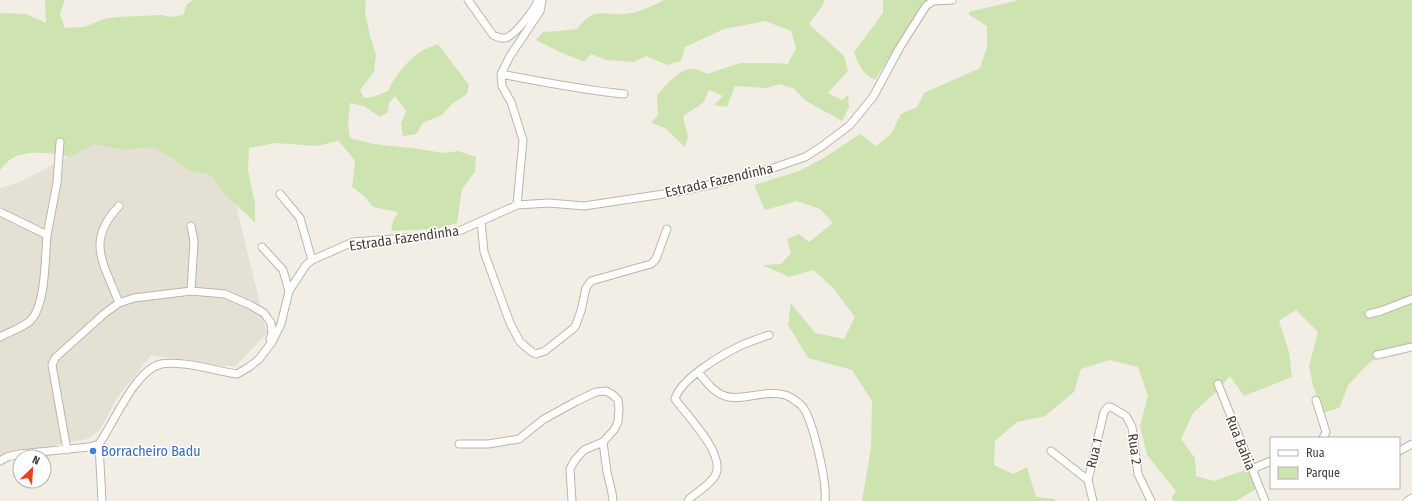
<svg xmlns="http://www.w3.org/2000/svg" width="1412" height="501" viewBox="0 0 1412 501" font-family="'Fira Sans Condensed',sans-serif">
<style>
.residential{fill:#e5e0d4}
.green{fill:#cde4b0}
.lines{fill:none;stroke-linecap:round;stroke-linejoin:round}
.minor-casing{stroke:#bcb6a9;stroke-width:9}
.minor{stroke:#fff;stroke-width:7}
.shop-dot{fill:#3f7fe0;stroke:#fff;stroke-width:1.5}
.labels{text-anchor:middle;stroke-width:3;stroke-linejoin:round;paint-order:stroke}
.street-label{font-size:14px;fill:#443e35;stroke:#fff}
.shop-label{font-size:14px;fill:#366cbe;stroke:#fff;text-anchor:start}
</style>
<rect width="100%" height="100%" fill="#f2eee6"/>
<path class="residential" d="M98 93 221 143 267 333 236 366H219L151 355 117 398 100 430 87 439 12 454 0 459V188L20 182 76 153Z"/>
<path class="green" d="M45 0H65L60 14 65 28 84 27 104 19 117 17 161 15 173 17 183 15 187 4 194 0H366L365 11 369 32 376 55 374 72 360 90 364 98 373 97 388 91C395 76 408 59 423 50 427 48 433 46 438 44L469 85 467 94 452 104 442 115 423 123 416 134 403 136 401 124 406 111 395 96 389 103 388 112 380 117 364 106 350 103 348 125 350 138 374 144 419 149 443 153 458 151 476 157 475 172 462 189 457 223 435 229 391 231 393 221 398 212 373 207 364 196 352 187 355 161 339 141 316 146 276 143 249 148 248 170 255 204V222L226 196 211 175 186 169 174 159 152 147 124 150 94 144 70 157C54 153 26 149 11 159 7 162 3 167 0 170V13L26 14 46 23Z
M664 0H824L823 5 809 24 844 56 848 71 828 93 842 100 848 95 849 107 842 121 806 101 793 88 779 84 767 88 735 86 727 107 714 105 723 96 709 90 703 103 683 116 688 137 685 147 665 128 651 123 658 115 657 95C666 85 681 66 696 69 699 70 704 73 707 74L740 63H776L788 64 796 48 791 31 765 21 724 29 685 47 681 61 667 65 646 56 634 62 606 60 591 54 584 62 560 52 536 40 543 32 559 31 577 29C595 5 602 16 625 14 638 13 653 6 664 0Z
M883 0H930L926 1 875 80C861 72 860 67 854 52L883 13Z
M1019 0H1412V349L1371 361 1349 384 1339 408 1323 413 1313 386 1309 366 1318 332 1296 310 1279 321 1289 352 1292 377 1244 396 1230 376 1216 392 1193 413 1181 439 1195 458 1196 476 1214 481 1249 469 1256 489 1236 501H1173L1172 497 1176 491 1147 455 1140 426 1148 396 1138 367 1110 360 1081 369 1074 392 1045 416 1017 422 995 441 994 465 1013 474 1027 467 1036 497 1054 499 1056 501H862L871 448 872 401 852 370 808 358 788 325 791 303 815 333 844 339 855 317 833 288 814 270 789 277 763 265 781 264 791 253 787 239 799 234 809 242 833 223 820 209 797 201 765 210 754 185 799 171 824 158 860 134 876 146 891 134 901 114 917 107 924 93 980 68 987 47V26L969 15V12Z"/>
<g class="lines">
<g class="minor-casing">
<path id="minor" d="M468 0 493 35C497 37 501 39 505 38 515 36 535 9 538 0
M501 74C542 82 583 90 624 94
M280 194 300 218 312 260
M517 205 523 140 511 102 502 86 501 74 510 56 540 11 542 0
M0 212 47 235C45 257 46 306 30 321 22 328 9 332 0 337
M481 222 484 252 510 323 520 342 532 352 536 354 545 351 575 327 581 311 586 288 591 281 651 264 656 259 667 229
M191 226 194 241 191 291
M47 235 57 183 60 142
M262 247 283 270 289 291
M119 303C104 263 85 242 119 206
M1369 314 1381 311 1412 299
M1377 355 1412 347
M698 372C705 380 714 393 725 396 741 402 767 389 785 395 790 396 797 402 801 405 813 417 827 483 825 501
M1218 384 1265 501
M1316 400 1326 432 1323 438
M603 442 607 472 612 493 613 501
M99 444 102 501
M459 444H488L519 439 544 419 577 401 596 392 606 391 613 395 618 400 619 409 618 422 614 430 603 442 584 450 575 460 570 469 572 501
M67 450 52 365 55 358 105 313 119 303 134 298 191 291 225 294 250 305 264 313 271 323 272 333 270 339
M1051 451 1088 480
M1399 451 1412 444
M0 461 7 457 19 454 89 447 99 444C114 423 135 370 161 364 181 360 216 371 237 374L249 367 259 359 272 342 281 324 289 291 306 265 312 260 353 242 432 236 457 232 517 205 549 203 584 206 677 192 718 183 773 168 805 157 821 147 850 125 873 97 900 47 926 6 933 1 952 0
M1252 469 1271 461
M688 501 690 498C698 492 709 485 715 476 727 455 687 416 675 399 681 378 723 354 742 345 751 341 760 338 769 335
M1093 501 1088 480 1104 412 1108 407H1111L1126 416 1132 427 1138 474 1151 501
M1407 501 1412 498"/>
</g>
<use href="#minor" class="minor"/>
</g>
<circle class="shop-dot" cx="93" cy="451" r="4"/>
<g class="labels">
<g class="street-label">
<text transform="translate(719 180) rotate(-13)" y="5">Estrada Fazendinha</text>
<text transform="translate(404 238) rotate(-8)" y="5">Estrada Fazendinha</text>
<text transform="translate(1241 443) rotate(68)" y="5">Rua Bahia</text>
<text transform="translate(1135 449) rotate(82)" y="5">Rua 2</text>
<text transform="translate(1094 453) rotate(-76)" y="5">Rua 1</text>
</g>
<g class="shop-label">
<text x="101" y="456">Borracheiro Badu</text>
</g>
</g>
<rect x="1270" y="437" width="130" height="52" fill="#ffffff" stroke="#b4b2ae"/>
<rect x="1278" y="450" width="20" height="6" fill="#ffffff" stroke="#b4b2ae"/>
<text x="1306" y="457" font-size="12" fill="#443e35">Rua</text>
<rect x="1278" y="467" width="20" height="12" fill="#cde4b0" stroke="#b4b2ae"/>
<text x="1306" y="477" font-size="12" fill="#443e35">Parque</text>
<g transform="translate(32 469) rotate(25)"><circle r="19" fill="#ffffff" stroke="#b4b2ae"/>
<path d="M0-3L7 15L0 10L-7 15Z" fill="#ed4021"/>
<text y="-6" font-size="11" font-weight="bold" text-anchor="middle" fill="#443e35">N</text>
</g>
</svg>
